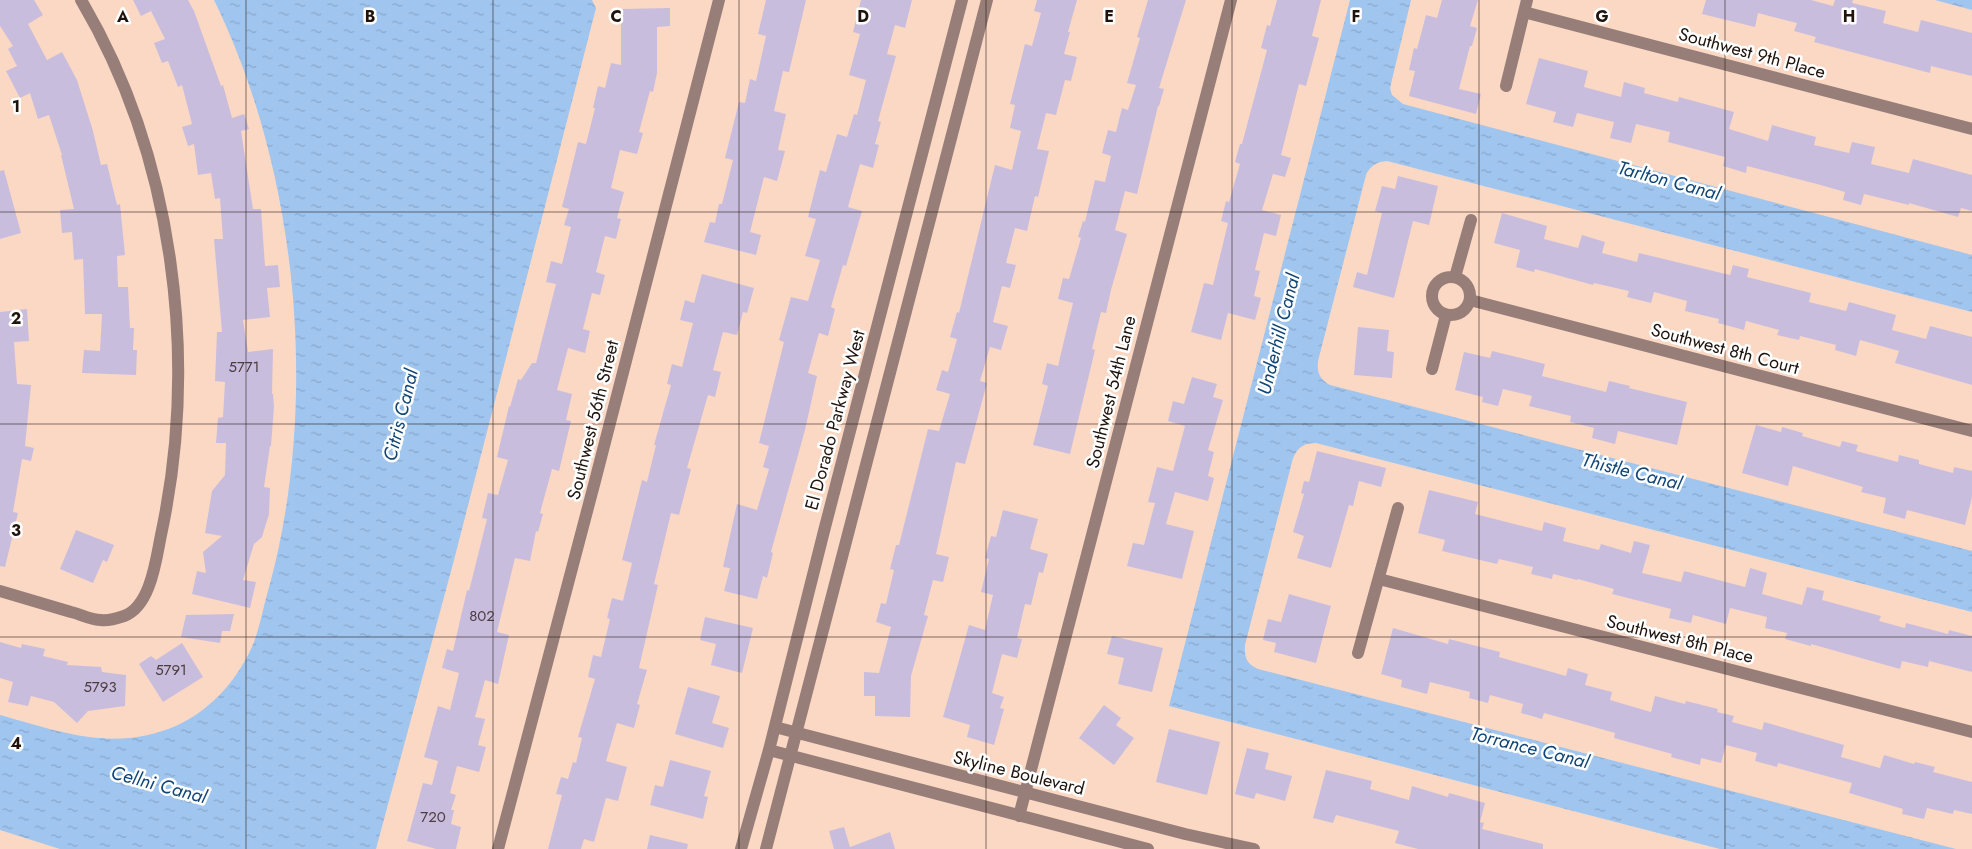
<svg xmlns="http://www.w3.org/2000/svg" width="1972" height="849" viewBox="0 0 1972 849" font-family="Jost,sans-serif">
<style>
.water{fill:url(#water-ripples)}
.building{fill:#c9bdde}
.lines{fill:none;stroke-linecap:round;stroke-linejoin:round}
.minor{stroke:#977e79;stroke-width:12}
.tertiary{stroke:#977e79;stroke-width:12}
.grid{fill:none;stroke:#1f130c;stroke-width:1;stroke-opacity:0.55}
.labels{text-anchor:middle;stroke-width:5;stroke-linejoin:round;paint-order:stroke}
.number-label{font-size:15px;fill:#4a3e40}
.street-label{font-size:18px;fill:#1f130c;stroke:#fff}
.water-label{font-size:19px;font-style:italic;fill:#104578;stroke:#fff}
.grid-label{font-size:16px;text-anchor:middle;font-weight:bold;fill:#1f130c;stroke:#fff;stroke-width:5;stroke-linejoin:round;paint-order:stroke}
</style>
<defs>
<pattern id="water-ripples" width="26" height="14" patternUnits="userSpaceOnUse" patternTransform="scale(1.25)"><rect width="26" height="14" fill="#a0c5ef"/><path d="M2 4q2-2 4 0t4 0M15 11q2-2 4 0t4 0" fill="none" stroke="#89a8cc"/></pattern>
</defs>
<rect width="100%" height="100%" fill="#fbd8c4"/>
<path class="water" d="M214 0H592L596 8 454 560 376 849H60L0 830V715C61 732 115 753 178 725 212 709 240 677 254 642 260 626 263 608 268 591 320 406 299 173 214 0Z
M1350 0H1411L1390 88 1392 95 1403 104 1972 255V312L1387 161C1376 162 1370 166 1366 175L1318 361C1317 372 1319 379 1330 385L1972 551V612L1316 443C1304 443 1298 447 1293 458L1245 645C1244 658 1247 664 1258 669L1956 849H1720L1169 706Z
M1935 0H1972V10Z"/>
<path class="building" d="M0 0H34L43 15 28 24 47 60 62 52 77 80 93 131 101 165 107 164 117 205 120 204 125 255 117 256 118 287H128L130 328H134L133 350H137L136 375 82 373 84 350 100 351 102 314H85L83 259 74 260 72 232 62 233 60 210 74 209 61 155H62L49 115 38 119 30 93 20 98 6 71 17 66 8 49 13 46 0 26Z
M133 0H188L194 11 221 86 223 85 232 118 244 114 249 129 241 131 253 209H261L265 266 278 265 280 287 267 288 270 317 243 320 248 352 273 349 272 394H273L274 407 271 446H270L264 487 270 488 269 514 262 537 254 544 243 580 256 582 250 608 192 594 197 571 206 573 203 552 222 536 205 533 212 491 225 475 226 443H216L218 418 223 417 225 382 215 381 217 332H222L214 239H223L220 198 215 199 211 173 198 175 194 144 188 146 182 127 192 124 182 85 178 87 168 61 162 63 154 43 165 39 151 11 141 16Z
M766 0H806L789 72 783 71 774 111 786 114 778 150 785 151 777 181 764 177 750 232 761 235 756 255 704 242 710 222 715 223 719 204H722L733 160 725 158 739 102 745 103 750 79 756 81 766 36 758 34Z
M861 0H912L905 28 895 25 887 54 896 56 878 121 881 122 875 144 879 145 873 168 860 164 848 207 862 211 846 266 843 265 831 307 835 309 828 336 819 333 808 373 817 376 805 430 771 552 773 553 767 578 763 576 757 599 724 591 730 568 723 567 737 504 757 510 769 469 763 467 769 446 759 443 784 342 779 340 791 297 808 301 820 260 805 256 816 219 808 217 820 170 826 172 837 134 847 137 854 114 857 115 866 80 849 75 860 34 853 32Z
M1037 0H1077L1068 32H1070L1064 54 1077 57 1071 81 1065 80 1056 115 1046 113 1037 149 1049 151 1038 197 1035 196 1027 231 1015 228 1006 263 1016 265 1010 288 1002 286 993 322 1008 326 1001 350 990 347 980 381 987 383 965 464 956 462 936 554 949 557 943 582 933 580 924 615 928 616 911 676 910 717 875 716V696H864V672L879 673 891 627 876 622 881 603 886 604 894 570 890 569 896 545H899L928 429 939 431 950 394 936 390 942 370 948 372 957 339 950 337 957 312 959 313 995 165 1012 170 1021 131 1010 128 1015 105 1010 104 1025 44 1032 46 1041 13 1034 11Z
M1148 0H1186L1159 88 1164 89 1159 106H1158L1137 194 1125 191 1115 230 1127 234 1111 290 1106 313 1101 312 1092 349 1095 350 1070 454 1033 445 1048 386 1042 384 1047 363 1058 366 1073 303 1058 299 1063 278 1069 279 1081 238 1078 237 1083 221 1085 222 1095 180 1105 182 1111 156 1102 153 1108 130 1116 132 1122 108 1128 110 1136 85 1127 83 1140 38 1137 37Z
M1277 0H1321L1312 36 1319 38 1306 86 1299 84 1281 155 1291 158 1285 177 1273 174 1262 210 1281 215 1276 236 1264 233 1255 270 1260 271 1254 296 1261 298 1255 320 1228 313 1221 340 1191 332 1204 283 1213 285 1228 223 1221 221 1226 201 1229 202 1240 164 1235 162 1240 144H1242L1267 50 1261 48 1267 25 1270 26Z
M1442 0H1478L1470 26 1477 28 1472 46H1470L1459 89 1481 94 1476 114 1409 96 1415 71 1409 70 1414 48 1417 49 1426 15 1437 18Z
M1706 0H1811L1833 6 1835 0H1853L1852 3 1886 11 1883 23 1918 32 1921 20 1972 33V76L1931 66 1930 73 1814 42 1816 37 1794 31 1797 23 1758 13 1755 27 1702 14Z
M670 8V26L657 27V73L653 92 650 91 639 132 643 133 637 154 620 150 611 188 624 192 617 218 621 219 616 239 605 236 596 272 605 275 600 295 592 293 583 329 590 331 585 353 568 348 557 390 572 394 566 420 571 421 559 471 552 469 540 513 543 514 538 532 536 531 530 561 515 558 497 632 509 635 498 684 485 680 475 717 485 719 478 745 486 747 479 772 457 766 450 793 456 795 451 810H454L451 824 461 827 456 849H436L407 841 423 783 432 785 438 761 424 757 438 706 450 710 459 673 442 668 447 649 453 651 467 590 469 591 487 519 482 518 488 493 498 495 508 460 497 457 509 406 510 407 518 379 521 380 532 363H536L556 284 546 282 551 261 562 264 571 227 564 225 569 209 562 207 578 142 586 144 595 108H593L598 86 605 88 611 63 621 65V9Z
M1539 58 1588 71 1584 87 1621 97 1624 82 1645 88 1644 93 1678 102 1679 97 1734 112 1729 129 1768 141 1772 125 1816 137 1814 145 1849 153 1852 142 1875 147 1871 164 1909 173 1913 159 1972 175V211L1961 208 1958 217 1909 203V205L1864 194 1861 205 1843 200 1845 192 1817 184 1747 166 1746 173 1723 166 1725 157 1668 142 1670 132 1636 124 1631 143 1610 138 1614 122 1577 113 1573 127 1553 122 1556 112 1526 104Z
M4 170 21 233 0 239V171Z
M1398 176 1438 186 1429 225 1413 221 1394 298 1353 287 1357 272 1367 275 1382 213 1375 211 1382 186 1395 189Z
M1502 213 1547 226 1544 239 1578 248 1582 235 1605 242 1602 253 1637 262 1639 253 1730 275 1733 265 1749 269 1747 277 1811 293 1809 302 1846 311 1849 302 1896 315 1892 330 1926 339 1930 326 1972 337V385L1895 363 1899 351 1860 340 1856 356 1835 350 1836 345 1800 336 1799 340 1777 335 1779 330 1746 321 1744 330 1718 323 1719 319 1685 311 1687 301 1654 292 1651 303 1627 297 1629 291 1594 283 1593 285 1535 269 1534 272 1516 267 1520 250 1494 243Z
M702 274 754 288 747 313 743 312 737 335 723 332 713 370 721 372 715 397 708 395 687 468 691 469 679 515 671 513 654 584 658 585 639 668 647 670 637 704 640 705 634 728 617 723 606 761 627 767 618 801 606 798 594 842 584 839 581 849H548L562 795 556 794 561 777 568 779 573 762 576 763 582 738 578 737 595 679 588 677 593 655 601 657 610 619 607 618 612 598 623 601 632 563 622 560 642 480 647 482 656 445H654L671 385 667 384 672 364 682 367 693 323 680 320 685 300 694 303Z
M27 309 29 341 14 342 17 384 31 385 25 446 34 448 31 461 22 459 13 512 18 513 5 567 0 566V312Z
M1358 327 1389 330 1387 351 1394 352 1392 378 1354 375Z
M1492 351 1545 364 1542 376 1606 392 1609 381 1630 386 1629 388 1687 402 1677 445 1618 431 1615 444 1592 438 1594 428 1570 422 1571 416 1529 406 1532 396 1503 389 1498 406 1482 402 1483 397 1455 390 1464 352 1490 358Z
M1192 377 1217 384 1213 397 1223 400 1208 450 1214 452 1208 476 1214 478 1208 501 1175 492 1166 524 1194 531 1182 579 1127 566 1133 543 1144 545 1155 503 1148 502 1157 467 1173 471 1185 426 1168 421 1173 401 1184 404Z
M1756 425 1781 432 1782 427 1803 433 1802 436 1840 447 1842 441 1858 445 1856 451 1898 462 1899 455 1919 460V464L1953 473 1954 467 1972 471V497L1965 525 1907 510 1905 519 1883 513 1886 498 1861 492 1863 487 1793 466 1788 486 1742 473Z
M1317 451 1386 468 1381 487 1359 481 1353 506 1349 505 1331 568 1297 558 1304 536 1293 532 1304 494 1301 493 1304 481 1309 482Z
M1429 490 1478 502 1475 514 1542 531 1544 522 1566 528 1563 541 1599 550 1601 544 1631 553 1634 541 1650 545 1642 573 1681 582 1684 571 1745 587 1750 568 1767 573 1762 594 1802 605 1807 587 1824 591 1822 600 1881 616 1879 621 1905 628 1906 623 1948 634 1949 630 1972 636V672L1929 661 1928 667 1902 661 1900 669 1811 644V646L1785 639 1787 633 1765 628 1767 617 1730 608 1726 624 1693 615 1691 623 1669 618 1671 609 1612 594 1614 589 1578 579 1577 580 1553 574 1552 579 1531 574 1533 567 1499 559 1497 564 1442 551 1445 540 1418 533Z
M1003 510 1038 519 1030 549 1048 554 1043 573 1039 572 1031 605 1025 604 1017 638 1022 639 1017 658 1002 654 992 693 1004 697 1000 708 1004 709 994 745 967 737 970 725 943 717 969 625 985 630 993 595 981 592 989 559 985 558 991 536 996 537Z
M76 530 114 545 107 562 103 560 93 583 60 569Z
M1289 594 1331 606 1316 663 1274 652 1276 643 1263 640 1268 619 1281 622Z
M234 614 230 631H222L220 643 181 637 186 615Z
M705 617 753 628 742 673 711 665 716 644 700 640Z
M1393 628 1448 644 1449 639 1500 652 1499 657 1566 676 1568 668 1588 674 1585 685 1612 692 1610 700 1651 712 1655 696 1685 704 1686 701 1718 709 1717 712 1734 716 1732 722 1762 730 1764 722 1844 745 1841 757 1880 768 1884 755 1914 764 1915 762 1935 767 1933 772 1972 782V814L1954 810 1953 814 1927 808 1924 819 1902 814 1903 809 1849 793 1852 783 1778 763 1777 767 1755 761 1757 753 1726 745 1721 763 1701 758 1700 765 1671 757 1672 754 1614 738 1615 733 1544 713 1542 719 1521 713 1523 704 1490 695 1488 703 1469 698 1470 692 1430 682 1427 694 1401 687 1402 680 1381 674Z
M1112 636 1163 648 1152 692 1118 684 1124 658 1107 654Z
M0 642 21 648 22 644 45 649 43 656 68 662 67 665 101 667 102 672 126 675 125 706 88 711 77 723 54 702 31 696 28 706 8 702 13 682 0 678Z
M182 643 203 677 163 702 139 664 151 656 156 660Z
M688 687 720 696 712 723 729 728 723 748 675 734Z
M1104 705 1121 718 1116 725 1134 738 1114 765 1079 738Z
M1169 729 1220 742 1207 795 1156 782Z
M1247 748 1269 753 1265 769 1292 776 1285 801 1256 793 1254 799 1235 794Z
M670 760 711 771 704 796 708 797 703 819 650 805 655 785 663 787Z
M1326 770 1372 781 1370 789 1409 800 1412 786 1448 797 1449 793 1485 803 1480 822 1484 823 1482 829 1543 844V849H1418L1395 843 1399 831 1336 815 1333 823 1313 818Z
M844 827 850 847 890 832 895 849H834L829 831Z
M650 835 688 844 687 849H647Z"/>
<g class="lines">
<path class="minor" d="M1524 12 1972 129
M1506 86 1527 0
M1432 296a19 19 0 1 1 38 0a19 19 0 1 1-38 0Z
M1455 277 1471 220
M1470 300 1972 431
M1432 369 1446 315
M1379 579 1972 732
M0 591C24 598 47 605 71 612 80 614 91 620 101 620 107 621 118 618 124 616 151 606 156 559 161 535 199 358 174 157 81 0
M1358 653 1398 508
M1025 793 1231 0
M498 849 595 481 719 0"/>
<path class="tertiary" d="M775 727 1185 834 1254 849
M769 750 1148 849
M1019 816 1025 793
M741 849 769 750 824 531 962 0
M766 849 987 0"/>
</g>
<path class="grid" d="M246 0V849M493 0V849M739 0V849M986 0V849M1232 0V849M1479 0V849M1725 0V849M0 212H1972M0 424H1972M0 637H1972"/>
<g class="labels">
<g class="number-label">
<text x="244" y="372">5771</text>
<text x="482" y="621">802</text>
<text x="171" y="675">5791</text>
<text x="100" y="692">5793</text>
<text x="433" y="822">720</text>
</g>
<g class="street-label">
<text transform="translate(1752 53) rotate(15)" y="6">Southwest 9th Place</text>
<text transform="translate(1725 349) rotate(15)" y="6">Southwest 8th Court</text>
<text transform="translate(1111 392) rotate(-76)" y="6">Southwest 54th Lane</text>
<text transform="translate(593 420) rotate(-76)" y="6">Southwest 56th Street</text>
<text transform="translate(835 420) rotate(-75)" y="6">El Dorado Parkway West</text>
<text transform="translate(1680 639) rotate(14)" y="6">Southwest 8th Place</text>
<text transform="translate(1019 773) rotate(14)" y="6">Skyline Boulevard</text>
</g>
<g class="water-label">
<text transform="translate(1669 180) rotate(15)" y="7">Tarlton Canal</text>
<text transform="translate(1278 334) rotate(-76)" y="7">Underhill Canal</text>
<text transform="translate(400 415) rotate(-76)" y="7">Citris Canal</text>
<text transform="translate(1632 471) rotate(14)" y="7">Thistle Canal</text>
<text transform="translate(1530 747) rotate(14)" y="7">Torrance Canal</text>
<text transform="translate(159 784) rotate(15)" y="7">Cellni Canal</text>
</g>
</g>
<g class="grid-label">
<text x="123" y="22">A</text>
<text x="370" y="22">B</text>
<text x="616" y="22">C</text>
<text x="863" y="22">D</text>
<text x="1109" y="22">E</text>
<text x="1356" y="22">F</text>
<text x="1602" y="22">G</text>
<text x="1849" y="22">H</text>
<text x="16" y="112">1</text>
<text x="16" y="324">2</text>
<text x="16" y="536">3</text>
<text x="16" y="749">4</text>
</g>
</svg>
